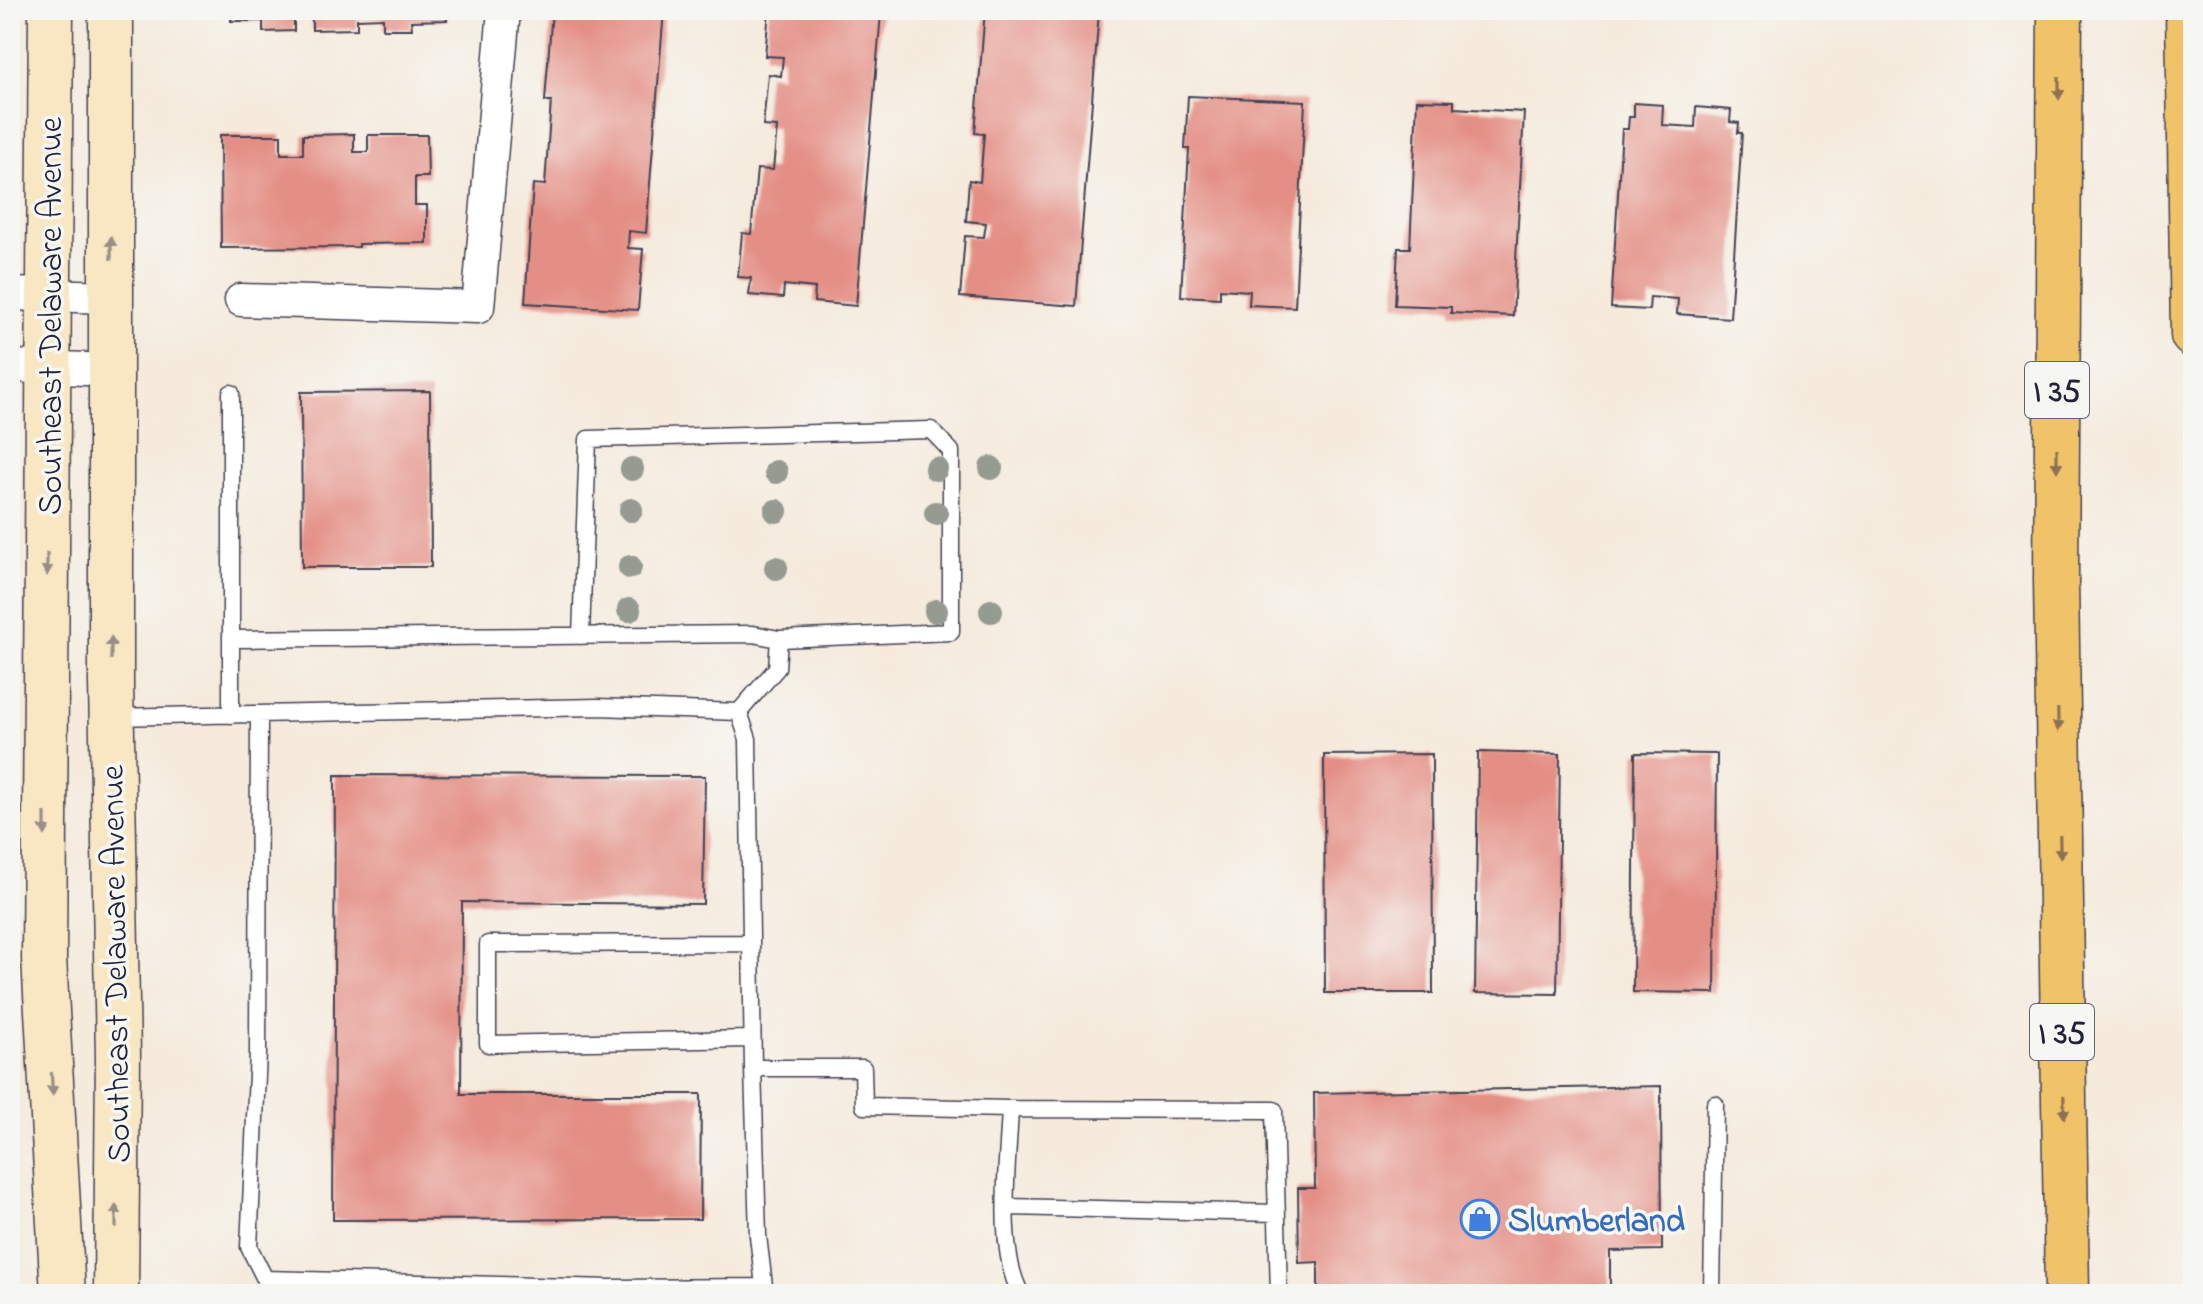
<svg xmlns="http://www.w3.org/2000/svg" width="2203" height="1304" viewBox="0 0 2203 1304" font-family="'Indie Flower',sans-serif">
<style>
.building{fill:#e48f85}
.lines{fill:none;stroke-linecap:round;stroke-linejoin:round}
.lane-casing{stroke:#424053;stroke-width:19}
.street-casing{stroke:#424053;stroke-width:35}
.secondary-casing{stroke:#424053;stroke-width:47}
.highway-casing{stroke:#424053;stroke-width:47}
.path{stroke:#424053;stroke-width:5;stroke-dasharray:2 6;stroke-linecap:butt}
.lane{stroke:#fff;stroke-width:16}
.street{stroke:#fff;stroke-width:32}
.secondary{stroke:#f9e7c3;stroke-width:44}
.highway{stroke:#f1c369;stroke-width:44}
.tree{fill:#959b91}
.oneway{fill:#8a7252}
.oneway2{fill:#988e86}
.labels{text-anchor:middle;stroke-width:7;stroke-linejoin:round;paint-order:stroke}
.shield{fill:#f6f6f2;stroke:#626272;stroke-width:2}
.shield-label{font-size:32px;font-weight:bold;fill:#22223b}
.street-label{font-size:34px;fill:#22223b;stroke:#f6f6f2}
.shop-label{font-size:34px;font-weight:bold;fill:#366cbe;stroke:#f6f6f2;text-anchor:start}
</style>
<rect width="100%" height="100%" fill="#f6f6f2"/>
<filter id="ink" filterUnits="userSpaceOnUse"><feTurbulence type="fractalNoise" baseFrequency=".0125" numOctaves="2"/><feDisplacementMap in="SourceGraphic" scale="16" xChannelSelector="R" yChannelSelector="G"/><feConvolveMatrix kernelMatrix="1 2 1 2 8 2 1 2 1" color-interpolation-filters="sRGB"/></filter>
<filter id="wash" filterUnits="userSpaceOnUse"><feTurbulence type="fractalNoise" baseFrequency=".006" numOctaves="4" result="noise"/><feDisplacementMap in="SourceGraphic" scale="32" xChannelSelector="R" yChannelSelector="G"/><feGaussianBlur stdDeviation="1.8" result="paint"/><feColorMatrix in="noise" values="0 0 0 0 0 0 0 0 0 0 0 0 0 0 0 0 0 1.4 0 .05"/><feComposite in="paint" operator="in"/></filter>
<g filter="url(#wash)">
<rect width="100%" height="100%" fill="#f5eadc"/>
<g id="blocks">
<path class="building" d="M231 10H446L447 20 411 21 412 29H383V18L357 19V29L312 30V18L294 19V31L263 32V21H231Z
M552 10H664L646 233 629 231 628 248 643 249 638 310 525 303 533 184 545 185 551 101H545Z
M769 10H842L881 13 856 306 814 302 815 288 784 285 783 298 749 295 751 278 738 277 742 233 751 234 757 169 773 170 777 127 763 126 768 74 781 76 783 57 765 56Z
M985 10 1099 11 1076 306 960 297 965 236 984 237 986 223 966 221 969 180 980 182 984 134 975 133Z
M1188 96 1305 101 1295 307 1249 305 1250 291 1220 289V298L1181 296 1189 149H1185Z
M1417 100 1454 101V108L1524 112 1513 316 1451 313V307L1395 305 1398 248H1410Z
M1634 103 1663 105 1662 125 1695 127 1696 107 1731 110 1730 122 1739 123 1738 133H1742L1730 318 1677 314 1678 299 1650 297 1649 310 1611 308 1622 129H1628L1629 117H1634Z
M354 134V152H368V135H427L428 177H415V205H427V243L359 244V247L221 248 220 135H281V154H303V135Z
M430 391 431 567H302L301 392Z
M1478 752 1560 754 1557 994 1475 993Z
M1635 753 1717 754 1715 993 1633 992Z
M1432 754 1433 993H1325L1324 755Z
M335 775 705 776 703 904 462 902 461 1094H701L700 1219 333 1220Z
M1661 1086 1662 1250 1610 1251V1294H1318V1262L1299 1263 1298 1188H1315L1314 1093Z"/>
</g>
</g>
<g filter="url(#ink)">
<use href="#blocks" fill-opacity="0" stroke="#424053" stroke-width="2"/>
<g class="lines">
<g class="lane-casing">
<path id="lane" d="M581 636 588 439 931 430 951 451V632L779 639
M231 639 753 634 779 639 777 668 739 712
M231 715V393
M259 715 258 1053 249 1247 265 1279 610 1288 764 1287
M113 717 598 707 739 712 748 739 753 1068 758 1236 765 1294
M751 943 488 944V1044L752 1039
M753 1068H863L864 1106 1010 1109C1008 1161 996 1250 1021 1294
M1010 1109 1274 1110 1279 1294
M1007 1207 1277 1213
M1712 1294 1715 1104"/>
</g>
<g class="street-casing">
<path id="street" d="M10 294 111 297
M241 300 478 307 504 10
M10 366 111 370"/>
</g>
<g class="secondary-casing">
<path id="secondary" d="M51 10 44 958 63 1294
M111 10V683L118 1056 116 1294"/>
</g>
<g class="highway-casing">
<path id="highway" d="M2060 10 2056 580 2067 1294
M2188 10 2193 335"/>
</g>
<path class="path" d="M10 1185 12 1294"/>
<use href="#lane" class="lane"/>
<use href="#street" class="street"/>
<use href="#secondary" class="secondary"/>
<use href="#highway" class="highway"/>
</g>
<g class="tree">
<circle cx="991" cy="468" r="12"/>
<circle cx="632" cy="469" r="12"/>
<circle cx="936" cy="469" r="12"/>
<circle cx="776" cy="472" r="12"/>
<circle cx="631" cy="510" r="12"/>
<circle cx="776" cy="511" r="12"/>
<circle cx="936" cy="513" r="12"/>
<circle cx="630" cy="567" r="12"/>
<circle cx="776" cy="568" r="12"/>
<circle cx="629" cy="610" r="12"/>
<circle cx="936" cy="611" r="12"/>
<circle cx="991" cy="611" r="12"/>
</g>
<defs><path id="oneway-solid" d="M-6-.8H1V-3.2L6.5 0L1 3.2V.8H-6Z" transform="scale(2)"/></defs>
<g class="oneway">
<use href="#oneway-solid" transform="translate(2059 88) rotate(90)"/>
<use href="#oneway-solid" transform="translate(2057 460) rotate(90)"/>
<use href="#oneway-solid" transform="translate(2058 720) rotate(89)"/>
<use href="#oneway-solid" transform="translate(2060 847) rotate(89)"/>
<use href="#oneway-solid" transform="translate(2064 1107) rotate(89)"/>
</g>
<g class="oneway2">
<use href="#oneway-solid" transform="translate(111 248) rotate(-90)"/>
<use href="#oneway-solid" transform="translate(47 564) rotate(90)"/>
<use href="#oneway-solid" transform="translate(111 648) rotate(-90)"/>
<use href="#oneway-solid" transform="translate(45 824) rotate(90)"/>
<use href="#oneway-solid" transform="translate(52 1084) rotate(87)"/>
<use href="#oneway-solid" transform="translate(116 1216) rotate(-90)"/>
</g>
</g>
<defs>
<g id="shop-ring" transform="scale(2)"><circle r="9.5" fill="#f6f6f2" stroke="#3f7fe0" stroke-width="1.5"/><path d="M-5-2.5h2.3a2.7 3.5 0 0 1 5.4 0H5L5.5 6h-11ZM-1.5-2.5h3a1.5 2.3 0 0 0-3 0Z" fill="#3f7fe0"/></g>
</defs>
<g fill-rule="evenodd">
<use href="#shop-ring" x="1480" y="1219"/>
</g>
<g class="labels">
<g class="shield">
<rect x="2025" y="362" width="64" height="56" rx="6"/>
<rect x="2030" y="1004" width="64" height="56" rx="6"/>
</g>
<g class="shield-label">
<text x="2057" y="401">I 35</text>
<text x="2062" y="1043">I 35</text>
</g>
<g class="street-label">
<text transform="translate(49 316) rotate(-90)" y="12">Southeast Delaware Avenue</text>
<text transform="translate(114 964) rotate(-91)" y="12">Southeast Delaware Avenue</text>
</g>
<g class="shop-label">
<text x="1508" y="1231">Slumberland</text>
</g>
</g>
<rect width="2203" height="1304" fill="none" stroke="#f6f6f2" stroke-width="40"/>
</svg>
